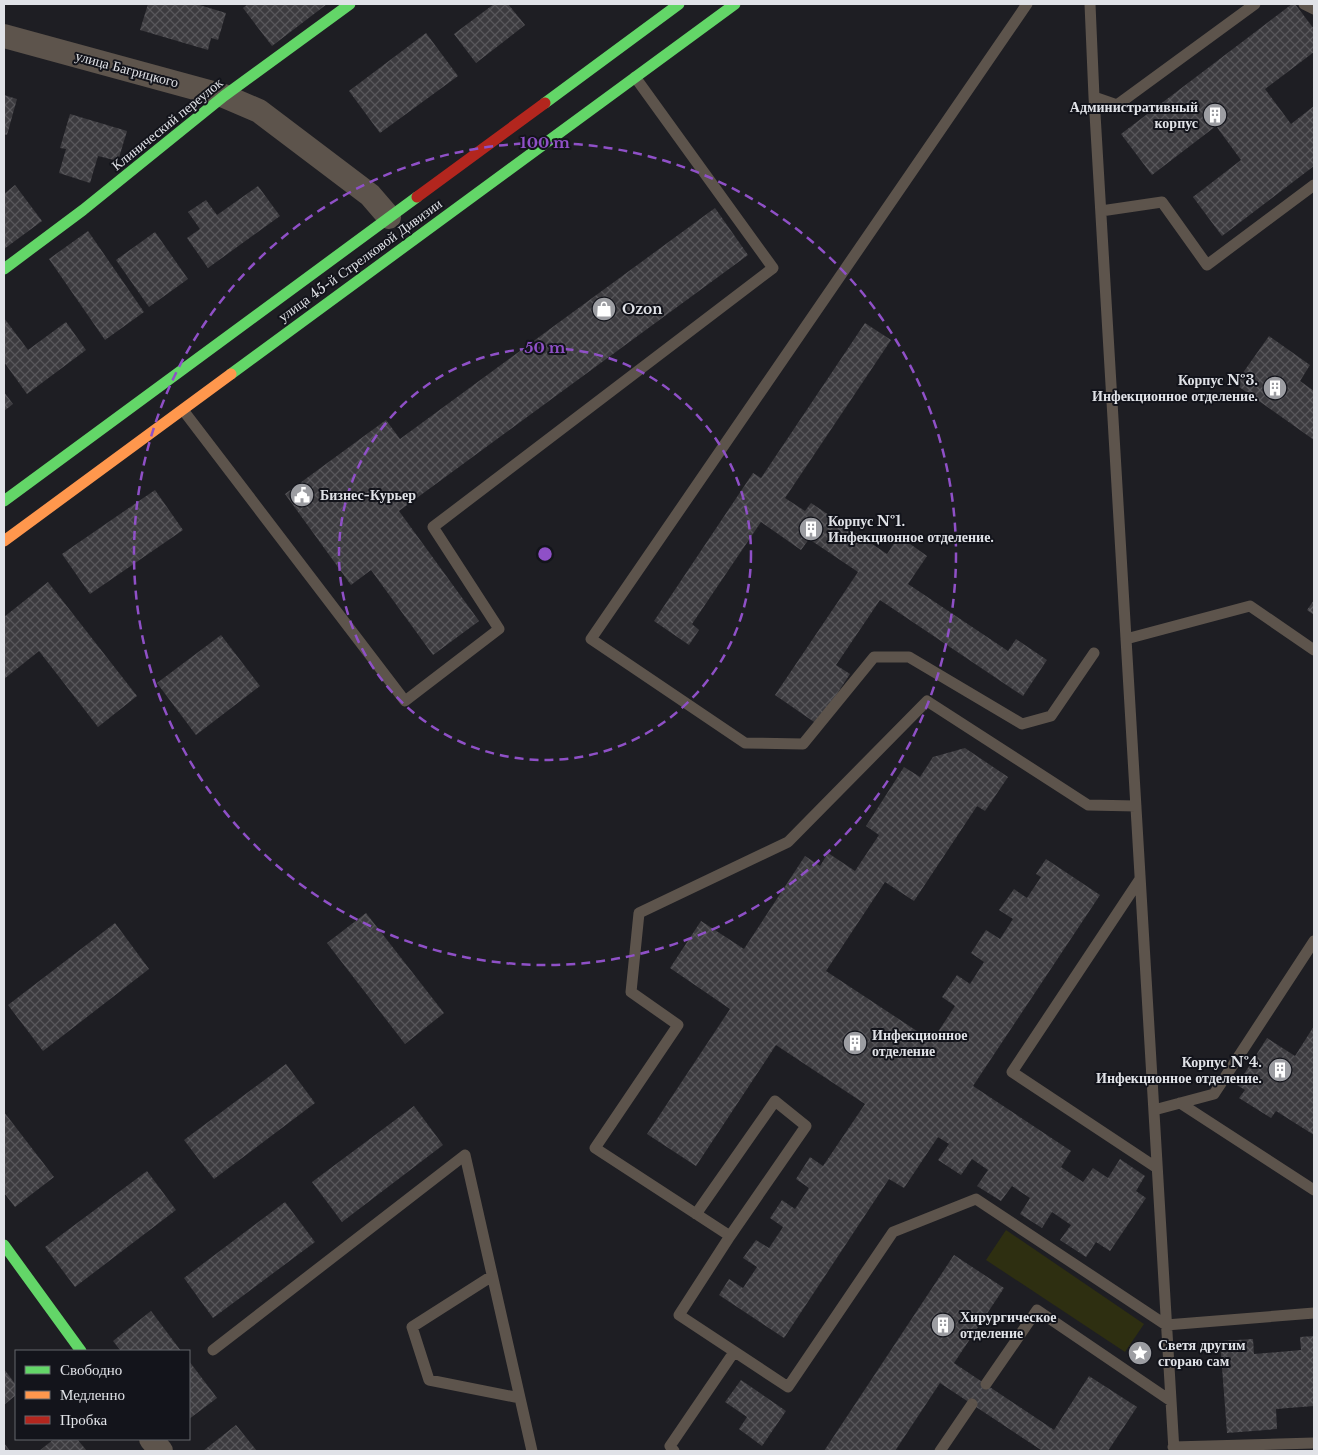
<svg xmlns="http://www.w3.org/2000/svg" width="1318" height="1455" viewBox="0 0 1318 1455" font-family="'Libre Baskerville',serif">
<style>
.green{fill:#2e2f11}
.building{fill:url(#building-cross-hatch)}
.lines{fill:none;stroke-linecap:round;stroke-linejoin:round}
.lane{stroke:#5d544c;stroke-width:11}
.street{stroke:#5d544c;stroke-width:24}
.fast{stroke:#63d668;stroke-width:11}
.slow{stroke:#ff974d;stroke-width:11}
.jam{stroke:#b3261e;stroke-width:11}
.ring{fill:none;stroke:#8f50c7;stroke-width:2.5;stroke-dasharray:9 6}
.labels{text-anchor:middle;stroke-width:4;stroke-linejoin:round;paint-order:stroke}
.street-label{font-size:14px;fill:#e0e2e7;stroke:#13141b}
.poi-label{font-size:14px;font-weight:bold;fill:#e0e2e7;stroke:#13141b;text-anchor:start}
.centre{fill:#8f50c7;stroke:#13141b;stroke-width:2.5}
.ring-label{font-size:15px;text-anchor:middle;font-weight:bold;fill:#8f50c7;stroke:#13141b;stroke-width:4;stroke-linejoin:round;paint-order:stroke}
</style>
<defs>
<pattern id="building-cross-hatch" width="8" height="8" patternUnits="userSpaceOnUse" patternTransform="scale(1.25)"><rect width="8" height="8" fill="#3c3b3f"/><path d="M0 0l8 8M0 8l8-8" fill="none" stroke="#58575b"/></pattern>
</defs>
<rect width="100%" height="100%" fill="#1e1e23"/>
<path class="green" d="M1006 1230 1144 1324 1125 1352 986 1260Z"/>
<path class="building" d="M148 4H196L226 13 218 40 211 38 208 50 140 30Z
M248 4H327L272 46 243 8Z
M494 4H508L525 25 476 63 454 34Z
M1292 4H1295L1314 29V52L1265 89 1291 124 1314 106V166L1222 236 1193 197 1241 160 1216 126 1152 175 1121 134Z
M426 33 458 76 380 133 349 91Z
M4 95 17 99 7 135 4 134Z
M70 114 127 131 118 161 98 156 90 183 59 173 66 149 60 148Z
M15 185 42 221 4 249V194Z
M258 186 280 216 208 268 187 238 200 229 188 212 206 200 217 215Z
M715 208 748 255 399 511 479 621 433 655 371 570 351 585 285 494 386 420 400 439Z
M88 231 144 312 105 340 49 259Z
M155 232 188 279 149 307 116 260Z
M4 318 28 350 66 322 86 350 27 394 4 362Z
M865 323 891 340 785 498 805 511 811 503 887 554 899 536 927 556 908 584 1008 651 1016 639 1047 660 1023 696 880 600 836 665 850 674 817 724 775 695 858 572 809 539 801 550 761 522 692 624 699 630 689 645 654 621 753 473 761 478Z
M1269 336 1310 365 1300 381 1314 391V440L1235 384Z
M4 392 13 404 4 411Z
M155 490 183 530 90 594 62 554Z
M48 582 137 696 98 727 39 651 4 679V617Z
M1314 600V615L1307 610Z
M221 635 260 686 196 735 157 683Z
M965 748 1008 777 985 811 977 806 914 901 885 882 826 971 932 1041 955 1006 942 997 957 975 970 984 984 962 971 953 986 930 1000 939 1013 919 999 910 1014 889 1027 898 1041 877 1036 874 1046 859 1100 895 973 1086 1071 1151 1061 1167 1083 1182 1093 1168 1108 1178 1120 1159 1145 1176 1136 1191 1146 1198 1110 1251 1096 1242 1086 1257 1060 1240 1071 1225 1052 1212 1042 1228 1020 1214 1030 1198 1012 1186 1001 1201 977 1186 988 1170 972 1159 961 1175 938 1160 949 1144 938 1137 904 1188 889 1179 784 1338 719 1295 729 1279 743 1288 757 1267 743 1258 756 1240 769 1248 783 1227 770 1218 782 1200 795 1209 809 1188 796 1179 810 1157 823 1166 865 1104 776 1045 696 1166 647 1134 730 1009 670 968 701 921 744 949 805 856 820 866 828 853 855 871 879 835 866 826 904 767 920 777 933 757Z
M366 913 444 1013 405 1044 327 943Z
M115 923 149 969 43 1051 8 1005Z
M1314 1026V1135L1276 1111 1271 1118 1239 1098 1245 1090 1237 1085 1267 1038 1295 1056Z
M286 1064 315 1103 214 1179 184 1140Z
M414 1106 443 1145 342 1222 312 1182Z
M4 1112 54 1177 15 1207 4 1193Z
M147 1171 176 1210 75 1287 45 1247Z
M285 1202 315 1242 213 1318 184 1278Z
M954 1255 1004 1288 954 1363 1054 1430 1089 1376 1137 1407 1108 1451H1040L1041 1450 940 1383 895 1451H824Z
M151 1311 181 1351H121L113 1341Z
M1314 1336V1406L1276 1409 1277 1429 1227 1433 1220 1341 1253 1339 1254 1354 1301 1350 1300 1337Z
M189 1361 217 1398 189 1419Z
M4 1369 16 1385V1395L4 1405Z
M741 1380 786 1411 762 1446 739 1429 747 1417 725 1402Z
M236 1425 257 1451H203Z
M54 1439H77L87 1451H39Z
M4 1443 10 1451H4Z"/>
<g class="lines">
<path class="lane" d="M1027 4 591 639 745 743 803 744 874 657H909L1022 724 1051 716 1094 653
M1090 4 1094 97 1174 1451
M1304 4 1314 9
M1094 97 1117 105 1255 4
M1101 211 1162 202 1207 265 1314 185
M183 410 405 701 499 629 433 527 773 268 635 77
M1126 639 1250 606 1314 650
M1136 806 1088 805 927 701 788 842 639 913 631 992 678 1025 595 1148 730 1236 679 1315 788 1387 893 1232 976 1199 1166 1325 1314 1313
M1140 879 1012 1072 1157 1168
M1180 1103 1314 1190
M1154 1110 1214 1094 1314 941
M696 1214 775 1101 806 1126 730 1236
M492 1276 412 1327 429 1380 520 1398
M213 1350 465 1155 532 1451
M986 1384 1037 1310 1171 1401
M1173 1447 1314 1443
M674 1451 670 1446 734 1352
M940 1451 972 1404"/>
<path class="street" d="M4 36 224 96 259 111 370 195 389 217
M151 1439 161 1451"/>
<path class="fast" d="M545 103 679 4
M4 269 83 210 224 96 350 4
M231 374 735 4
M4 501 417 197
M4 1245 81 1351"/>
<path class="slow" d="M4 541 231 374"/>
<path class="jam" d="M417 197 545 103"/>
</g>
<g class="ring">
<circle cx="545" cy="554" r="206"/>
<circle cx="545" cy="554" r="411"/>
</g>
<defs>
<g id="building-disc" transform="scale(1.25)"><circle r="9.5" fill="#9c9da2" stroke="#13141b"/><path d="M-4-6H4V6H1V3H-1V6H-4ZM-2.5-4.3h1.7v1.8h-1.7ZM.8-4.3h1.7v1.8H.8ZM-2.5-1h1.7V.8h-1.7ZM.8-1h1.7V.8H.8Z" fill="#fff"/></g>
<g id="shop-disc" transform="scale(1.25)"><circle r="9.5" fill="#9c9da2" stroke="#13141b"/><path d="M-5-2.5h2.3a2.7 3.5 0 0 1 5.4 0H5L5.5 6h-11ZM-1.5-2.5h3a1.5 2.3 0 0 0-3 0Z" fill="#fff"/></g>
<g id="civic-disc" transform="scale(1.25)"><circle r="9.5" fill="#9c9da2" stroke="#13141b"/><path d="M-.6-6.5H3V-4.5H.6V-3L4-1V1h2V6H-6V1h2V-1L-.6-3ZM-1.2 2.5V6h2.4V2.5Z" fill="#fff"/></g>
<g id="sight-disc" transform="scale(1.25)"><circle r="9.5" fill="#9c9da2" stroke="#13141b"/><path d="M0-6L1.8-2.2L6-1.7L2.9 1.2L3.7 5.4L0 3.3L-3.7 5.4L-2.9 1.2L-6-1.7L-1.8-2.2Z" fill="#fff"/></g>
</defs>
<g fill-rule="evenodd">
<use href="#building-disc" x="1215" y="115"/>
<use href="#shop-disc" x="604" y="309"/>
<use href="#building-disc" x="1275" y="388"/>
<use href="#civic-disc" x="302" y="495"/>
<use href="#building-disc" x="811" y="529"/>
<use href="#building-disc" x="855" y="1043"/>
<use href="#building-disc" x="1280" y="1070"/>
<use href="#building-disc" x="943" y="1325"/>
<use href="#sight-disc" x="1140" y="1353"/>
</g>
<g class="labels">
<g class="street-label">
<text transform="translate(127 69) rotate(15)" y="5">улица Багрицкого</text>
<text transform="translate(167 124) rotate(-39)" y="5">Клинический переулок</text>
<text transform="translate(360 260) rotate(-36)" y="5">улица 45-й Стрелковой Дивизии</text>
</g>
<g class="poi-label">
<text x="1198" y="112" text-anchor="end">Административный<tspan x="1198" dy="16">корпус</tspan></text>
<text x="622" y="314">Ozon</text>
<text x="1258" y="385" text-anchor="end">Корпус №3.<tspan x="1258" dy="16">Инфекционное отделение.</tspan></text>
<text x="320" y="500">Бизнес-Курьер</text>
<text x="828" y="526">Корпус №1.<tspan x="828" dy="16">Инфекционное отделение.</tspan></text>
<text x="872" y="1040">Инфекционное<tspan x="872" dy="16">отделение</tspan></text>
<text x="1262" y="1067" text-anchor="end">Корпус №4.<tspan x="1262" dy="16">Инфекционное отделение.</tspan></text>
<text x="960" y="1322">Хирургическое<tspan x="960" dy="16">отделение</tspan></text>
<text x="1158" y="1350">Светя другим<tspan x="1158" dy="16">сгораю сам</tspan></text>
</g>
</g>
<circle cx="545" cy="554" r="8" class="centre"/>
<g class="ring-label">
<text x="545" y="148">100 m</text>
<text x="545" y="353">50 m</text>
</g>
<rect width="1318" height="1455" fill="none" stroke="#e0e2e7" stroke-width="10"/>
<rect x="15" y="1350" width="175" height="90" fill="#13141b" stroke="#65666d"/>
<rect x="25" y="1366" width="25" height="8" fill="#63d668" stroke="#65666d"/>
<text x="60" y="1375" font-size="15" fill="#e0e2e7">Свободно</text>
<rect x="25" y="1391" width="25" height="8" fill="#ff974d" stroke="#65666d"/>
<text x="60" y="1400" font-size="15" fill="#e0e2e7">Медленно</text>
<rect x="25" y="1416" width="25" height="8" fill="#b3261e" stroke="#65666d"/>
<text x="60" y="1425" font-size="15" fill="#e0e2e7">Пробка</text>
</svg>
